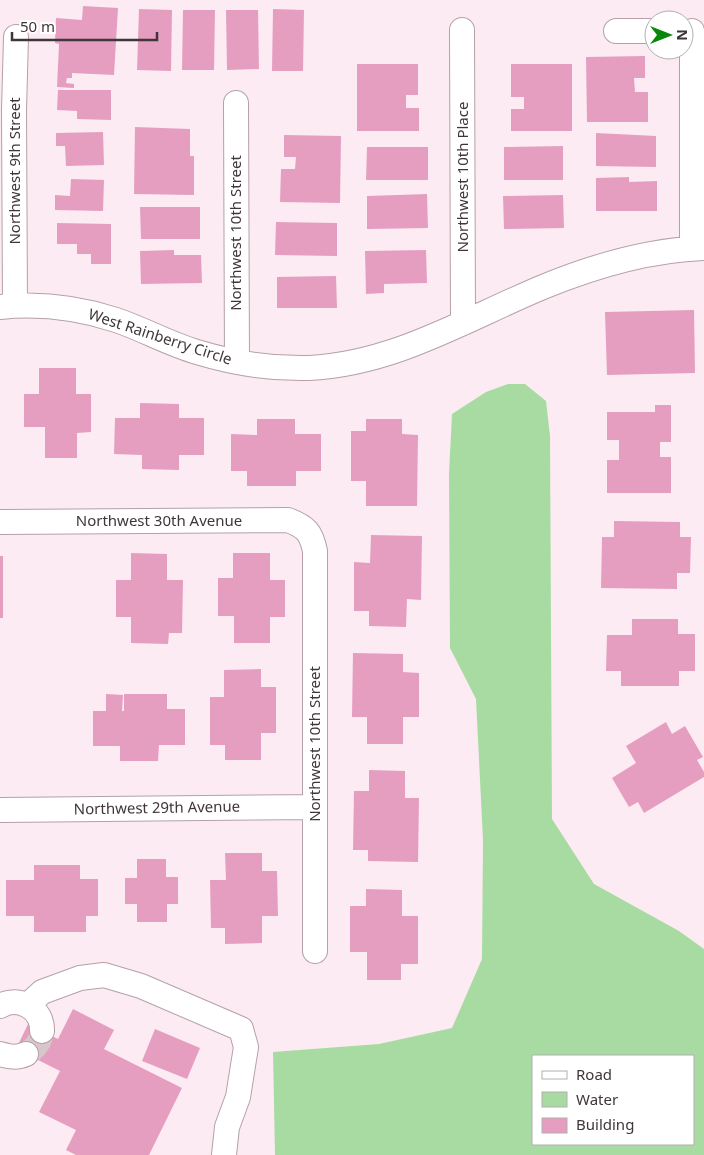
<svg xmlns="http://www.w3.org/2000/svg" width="704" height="1155" viewBox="0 0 704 1155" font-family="'Noto Sans',sans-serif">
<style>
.water{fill:#a7dba2;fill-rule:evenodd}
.building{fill:#e69ec0}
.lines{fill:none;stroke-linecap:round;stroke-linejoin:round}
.minor-tunnel{stroke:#d6c7cd;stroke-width:24;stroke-dasharray:24 12;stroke-linecap:butt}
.minor-casing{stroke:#b5a0a9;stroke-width:26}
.minor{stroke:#fff;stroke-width:24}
.labels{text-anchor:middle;stroke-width:5;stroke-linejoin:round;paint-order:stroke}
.street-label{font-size:15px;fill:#3f363a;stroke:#fff}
</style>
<rect width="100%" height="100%" fill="#fcebf2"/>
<path class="water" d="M508 384H525L546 401 550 436 552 819 594 884 679 931 704 949V1155H275L273 1052 379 1044 452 1028 482 959 483 840 476 699 450 648 449 474 452 414 486 392ZM533 1056H693V1144H533Z"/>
<path class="building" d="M83 6 118 8 114 75 72 73V78H67L66 83 74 84V88L57 87 59 44 55 43 56 18 82 20Z
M139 9 172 10 171 71 137 70Z
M273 9 304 10 303 71H272Z
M183 10H215L214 70H182Z
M226 10H258L259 69 227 70Z
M645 56V78H634L635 92H648V122H587L586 57Z
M357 64H418V95H406V108H419V131H357Z
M511 64H572V131H511V109H524V97H511Z
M58 90H111V120L77 119V111L57 110Z
M135 127 190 129V156H194V195L134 194Z
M103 132 104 165 66 166 65 146H56V133Z
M596 133 656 136V167L596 166Z
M284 135 341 136 340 203 280 202 281 169H295L296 157H284Z
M563 146V180H504V147Z
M367 147H428V180H366Z
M629 177V182L657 181V211H596V178Z
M71 179 104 180 103 211 55 210V195L70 196Z
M427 194 428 228 367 229V196Z
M563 195 564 228 504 229 503 196Z
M140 207H200V239H141Z
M276 222 337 223V256L275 255Z
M57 223 111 224V264H91V254H77V244H57Z
M174 250V255H201L202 283 141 284 140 251Z
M426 250 427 283 384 284V293L366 294 365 251Z
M336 276 337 308H277V277Z
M694 310 695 373 607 375 605 312Z
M39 368H76V394H91V432L77 433V458H45V427H24V394H39Z
M140 403 179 404V418H204V455H179V470L142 469V455L114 454 115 418H140Z
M655 405H671V442H660V457H671V493H607V460H619V440H607V412H655Z
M257 419H295V434H321V471H296V486H247V471H231V434L257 435Z
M366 419H402V434L418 435 417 506H366V481H351V431H366Z
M614 521 680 522V537H691L690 573H677V589L601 588 602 537H614Z
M371 535 422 536 421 600 407 599 406 627 369 626V611H354V562L370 563Z
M131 553 167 554V580H183L182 633H169L168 644 131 643V617H116V580H131Z
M233 553H270V580H285V617H270V643H234V616H218V578H233Z
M0 556H3V618H0Z
M632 619H678V634H695V671H679V686H621V671H606L607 635H632Z
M353 653 403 654V672L419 673V717H403V744H367V717H352Z
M261 669V687H276V733H261V760H225V745H210V697H224V670Z
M106 694 123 695 122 711H124V694H167V709H185V745H159L158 761H120V746H93V711H118H106Z
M666 722 672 734 685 726 703 757 697 760 704 772V777L644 813 638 802 629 807 612 778 636 763 626 746Z
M369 770 405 771V798H419L418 862 368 861V850H353L354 791H369Z
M225 853H262V871H277L278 916H262V943L225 944V928H211L210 880H226Z
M137 859H166V877H178V904H167V922H137V904H125V878H137Z
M34 865H80V879H98V916H86V932H34V916H6V880H34Z
M366 889 402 890V916H418V964H401V980H367V952H350V906H366Z
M73 1009 114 1030 104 1049 182 1088 149 1155H76L66 1150 76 1130 39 1112 60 1071 16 1049 28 1024 58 1039Z
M155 1029 200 1048 187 1079 142 1061Z"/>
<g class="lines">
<path class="minor-tunnel" d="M26 1054C35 1049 41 1042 42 1031"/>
<g class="minor-casing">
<path id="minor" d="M462 30 463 323
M616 31H654
M692 31V248
M236 103 237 362
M15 305 14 110 16 37
M0 307C39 303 79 308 116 320 143 329 169 344 197 352 233 363 271 369 309 368 394 364 466 319 543 287 594 266 649 250 704 248
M0 522 288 520C306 527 311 532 315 551V951
M0 810 315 807
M28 1005 42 992 80 978 104 975 141 986 241 1029 246 1047 238 1097 227 1127 224 1155
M0 1006C19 995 43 1009 42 1031
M0 1054C10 1057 17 1058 26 1054"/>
</g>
<use href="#minor" class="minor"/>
</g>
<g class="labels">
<g class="street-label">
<text transform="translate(15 171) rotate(-90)" y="5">Northwest 9th Street</text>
<text transform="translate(463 177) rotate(-90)" y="5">Northwest 10th Place</text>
<text transform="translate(236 233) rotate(-90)" y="5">Northwest 10th Street</text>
<text transform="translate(160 337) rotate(18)" y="5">West Rainberry Circle</text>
<text x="159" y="526">Northwest 30th Avenue</text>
<text transform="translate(315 744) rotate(-90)" y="5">Northwest 10th Street</text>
<text transform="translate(157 808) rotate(-1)" y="5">Northwest 29th Avenue</text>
</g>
</g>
<rect x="532" y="1055" width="162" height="90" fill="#ffffff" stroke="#b2afb0"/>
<rect x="542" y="1071" width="25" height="8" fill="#ffffff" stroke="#b2afb0"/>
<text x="576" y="1080" font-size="15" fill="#3f363a">Road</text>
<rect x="542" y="1092" width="25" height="15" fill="#a7dba2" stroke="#b2afb0"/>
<text x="576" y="1105" font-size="15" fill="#3f363a">Water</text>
<rect x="542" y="1118" width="25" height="15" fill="#e69ec0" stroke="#b2afb0"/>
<text x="576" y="1130" font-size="15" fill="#3f363a">Building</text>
<g transform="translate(669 35) rotate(90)"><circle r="24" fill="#ffffff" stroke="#b2afb0"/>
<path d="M0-4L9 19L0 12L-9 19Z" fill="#09870a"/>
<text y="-8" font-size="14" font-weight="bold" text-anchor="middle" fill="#3f363a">N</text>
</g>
<path d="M12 32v8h145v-8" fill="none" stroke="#3f363a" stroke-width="2.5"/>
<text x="20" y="32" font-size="15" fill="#3f363a" stroke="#ffffff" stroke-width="4" paint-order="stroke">50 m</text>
</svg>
